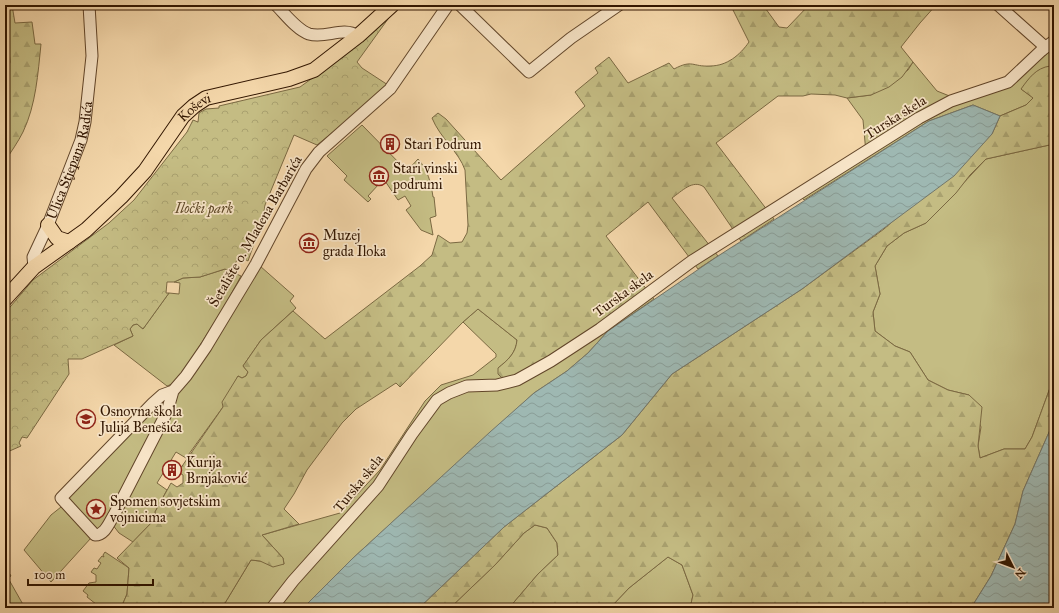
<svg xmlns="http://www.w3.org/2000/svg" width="1059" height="613" viewBox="0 0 1059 613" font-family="'IM FELL Great Primer',serif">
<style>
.green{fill:#c4bc83;stroke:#7b6942}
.forest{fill:url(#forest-firs);stroke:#7b6942}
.park{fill:url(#park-crowns);stroke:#7b6942}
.water{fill:url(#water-waves);stroke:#73776b}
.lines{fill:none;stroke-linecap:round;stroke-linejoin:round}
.minor-casing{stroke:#62462a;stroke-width:13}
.major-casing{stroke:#321600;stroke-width:16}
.minor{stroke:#f8e5c8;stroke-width:11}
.major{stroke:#f4d7aa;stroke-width:14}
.labels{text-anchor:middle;stroke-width:3.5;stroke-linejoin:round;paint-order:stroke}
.street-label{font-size:14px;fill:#321600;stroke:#f8e5c8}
.poi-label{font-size:14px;fill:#321600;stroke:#f8e5c8;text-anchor:start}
.park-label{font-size:14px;font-style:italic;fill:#5e4827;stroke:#f8e5c8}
</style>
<defs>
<pattern id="forest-firs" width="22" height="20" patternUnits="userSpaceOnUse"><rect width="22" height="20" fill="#c4bc83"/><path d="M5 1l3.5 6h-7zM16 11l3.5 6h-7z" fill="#a9a16f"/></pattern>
<pattern id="park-crowns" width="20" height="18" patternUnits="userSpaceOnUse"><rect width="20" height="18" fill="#c4bc83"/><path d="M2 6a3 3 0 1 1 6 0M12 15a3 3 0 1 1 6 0" fill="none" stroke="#a9a16f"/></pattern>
<pattern id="water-waves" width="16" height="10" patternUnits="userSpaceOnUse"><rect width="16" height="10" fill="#9eb8b2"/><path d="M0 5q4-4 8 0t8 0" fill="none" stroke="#899d97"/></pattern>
</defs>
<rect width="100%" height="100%" fill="#f4d7aa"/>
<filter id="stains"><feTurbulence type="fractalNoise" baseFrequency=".005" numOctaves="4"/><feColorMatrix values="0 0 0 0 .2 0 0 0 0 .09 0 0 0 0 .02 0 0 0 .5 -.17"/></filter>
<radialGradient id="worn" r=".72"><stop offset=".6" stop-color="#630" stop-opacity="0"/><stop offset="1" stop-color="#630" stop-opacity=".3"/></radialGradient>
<path class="green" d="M1054 41V67L1050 66 1021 89 1034 98 1026 105 1000 116 973 105 929 121 804 200 800 195 866 153 863 120 847 98 871 95 908 70 913 62 937 91 957 99 994 88Z
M362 125 407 171 418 159C428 170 431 183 433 197H434L436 216 430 218 433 235 421 230 406 210 411 206 405 196 398 200 385 181 381 185 379 184 368 196 371 199 368 202 344 180 347 176 327 156Z
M1054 144V377L1032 437 1025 449H1004L980 458 978 446 981 427 969 395 948 390 928 380 910 352 895 346 875 331 873 312 880 294 875 266 887 246 904 233 926 223 986 159Z
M260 266 294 296 290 301 296 308 261 340 243 366 248 372 246 376 242 378 238 376 223 407 186 458 176 452 157 483 167 490 155 512 157 517 133 542 119 533 112 524 179 391Z
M225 269 241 276 224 307 177 382 167 386 114 345 133 336 130 329 133 325 137 324 143 329 169 293 179 294 180 283 174 282 183 278 200 277Z
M647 290 654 299 608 331 588 353 567 371 534 393 352 559 303 608H222L251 560 284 564 283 558 262 535 340 513 380 470 425 401 441 385 473 375 496 357V354L463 322 478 309 517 340C516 353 508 360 498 368Z
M161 402 165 409 115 507 97 532 66 497Z
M61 507 91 538 51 582 24 550 51 515Z
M535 525 547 528 557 543 558 555 538 574 509 608H450L495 565 524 533Z
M105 552 129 568 127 594 121 608H101L87 597 88 595 83 591 89 583 96 582V575L91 572 94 568 97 569 101 563 98 561 102 556 104 557 103 555Z
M668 557 682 565 693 595 690 608H610L629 588Z
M5 566 11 576 8 578 25 608H5Z"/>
<path class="forest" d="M5 5H12L15 23 32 22 35 44H41C38 73 36 105 23 132 18 142 11 152 5 161V80L10 62Z
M743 5H763L779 27 787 28 809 5H936L920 23 901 47 913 62 902 77 889 87 871 95 847 98 835 95 811 94 803 96H778L716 143 774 219 741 241 704 187C693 179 682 191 672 198L718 256 698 269 648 202 606 236 647 290 637 298 527 371 504 380 498 374V368C508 360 516 353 517 340L478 309 463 322 400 387 396 383 356 409 342 423 307 470 294 494 284 509 299 524 262 535 283 558 284 564 273 567 260 561 251 560 222 608H121L127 594 129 568 117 558 157 517 155 512 171 483 177 487 183 483V475L178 472 223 407 222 402 238 376 242 378 246 376 248 372 243 366 261 340 293 311 325 339 420 266 432 255 438 235 450 243 462 242 467 233 468 225 465 170C459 152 440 138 432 118L438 113 446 119 501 180 585 106 575 92 598 73 595 68 609 57 628 83 669 63 674 69C693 59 692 67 710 66 727 66 740 55 749 42L733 10Z
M1050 66 1054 67V144L986 159 970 175 956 193 926 223 904 233 887 246 875 266 880 294 873 312 875 331 895 346 910 352 928 380 948 390 969 395 982 407 978 446 980 458 1004 449H1025L1032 437 1054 377V421L1023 491 1015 524 991 576 971 608H690L693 595 682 565 668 557 629 588 610 608H509L538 574 558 555 557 543 547 528 535 525 524 533 495 565 450 608H419L504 527 622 435 672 374 802 289 884 229 992 134 1000 116 1026 105 1033 98 1021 89C1029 78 1036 68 1050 66Z"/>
<path class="park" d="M398 5H401L388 19 357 62 362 68 388 85 384 91 317 145 294 135 265 205 263 218 248 261 239 256 231 272 225 269 200 277 183 278 174 282H167L166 293H169L143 329 137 324 133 325 130 329 133 336 82 359H68L69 374 27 438 22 437 19 443 21 446 5 453V313L33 280 109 223 134 200 187 132 193 120 198 122 199 113 206 109 219 108V106L300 87 343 56Z"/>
<path class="water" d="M973 105 1000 116 992 134 954 176 802 289 672 374 622 435 504 527 419 608H303L352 559 490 432 534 393 567 371 588 353 608 331 718 256 929 121Z
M1054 421V608H971L991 576 1015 524 1023 491Z"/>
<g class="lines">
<g class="minor-casing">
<g id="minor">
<path d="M276 5C285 14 297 30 309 34 326 39 342 26 358 36"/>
<path d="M460 5 529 72 571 38 619 5"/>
<path d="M1042 50 1054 41"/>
<path id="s1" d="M34 267 33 257 48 225 81 140 85 122 92 56 89 5"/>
<path d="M173 391 162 395 153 403 61 498 95 535C105 535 109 523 114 515L167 412 173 391 186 376 206 347 256 264 306 169 319 152 390 89 448 5"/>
<path d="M272 608 293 581 378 486 412 434 437 400 449 393 467 386 497 385 517 380 551 361 600 329 692 261 919 118 951 101 1008 82 1042 50 1043 45 998 5"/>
</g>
</g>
<g class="major-casing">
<g id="major">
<path d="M48 225 57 238 69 242"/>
<path id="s2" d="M5 299 34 267 86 230 121 197 145 171 183 116 194 106 206 98 289 79 314 70 358 36 392 5"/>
</g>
</g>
<use href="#minor" class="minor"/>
<use href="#major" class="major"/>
</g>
<defs>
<g id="building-ring" transform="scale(1)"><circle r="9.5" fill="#f8e5c8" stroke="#8f2418" stroke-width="1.5"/><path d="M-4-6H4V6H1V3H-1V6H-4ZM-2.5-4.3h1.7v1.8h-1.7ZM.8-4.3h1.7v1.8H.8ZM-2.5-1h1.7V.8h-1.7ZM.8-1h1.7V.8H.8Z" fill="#8f2418"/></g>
<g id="museum-ring" transform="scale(1)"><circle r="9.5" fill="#f8e5c8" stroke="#8f2418" stroke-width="1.5"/><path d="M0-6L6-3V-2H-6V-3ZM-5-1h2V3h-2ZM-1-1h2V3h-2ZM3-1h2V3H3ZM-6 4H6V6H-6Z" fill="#8f2418"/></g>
<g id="school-ring" transform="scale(1)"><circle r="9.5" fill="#f8e5c8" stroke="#8f2418" stroke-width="1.5"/><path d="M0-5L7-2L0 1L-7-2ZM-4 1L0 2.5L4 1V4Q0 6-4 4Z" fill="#8f2418"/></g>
<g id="sight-ring" transform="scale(1)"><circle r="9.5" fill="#f8e5c8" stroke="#8f2418" stroke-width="1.5"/><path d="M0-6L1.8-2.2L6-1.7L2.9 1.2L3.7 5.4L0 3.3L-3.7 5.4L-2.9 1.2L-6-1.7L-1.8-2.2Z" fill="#8f2418"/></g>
</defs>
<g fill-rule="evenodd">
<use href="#building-ring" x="390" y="144"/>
<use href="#museum-ring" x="379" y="176"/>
<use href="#museum-ring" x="309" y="243"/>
<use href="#school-ring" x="86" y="419"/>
<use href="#building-ring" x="172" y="470"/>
<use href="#sight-ring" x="96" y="509"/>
</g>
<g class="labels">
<g class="street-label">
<text dy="5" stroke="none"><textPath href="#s2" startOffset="272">Koševi</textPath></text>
<text transform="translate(895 117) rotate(-32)" y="5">Turska skela</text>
<text dy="5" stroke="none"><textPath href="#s1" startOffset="114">Ulica Stjepana Radića</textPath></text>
<text transform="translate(255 231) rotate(-60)" y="5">Šetalište o. Mladena Barbarića</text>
<text transform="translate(623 293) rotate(-36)" y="5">Turska skela</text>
<text transform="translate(358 483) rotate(-51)" y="5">Turska skela</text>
</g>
<g class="poi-label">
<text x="404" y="149">Stari Podrum</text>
<text x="393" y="173">Stari vinski<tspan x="393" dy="16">podrumi</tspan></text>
<text x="323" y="240">Muzej<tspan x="323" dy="16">grada Iloka</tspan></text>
<text x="100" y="416">Osnovna škola<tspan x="100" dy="16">Julija Benešića</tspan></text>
<text x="186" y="467">Kurija<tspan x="186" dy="16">Brnjaković</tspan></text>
<text x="110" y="506">Spomen sovjetskim<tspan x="110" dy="16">vojnicima</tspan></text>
</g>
<g class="park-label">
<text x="204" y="213">Iločki park</text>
</g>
</g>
<rect width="1059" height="613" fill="none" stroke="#f4d7aa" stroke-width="20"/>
<rect x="6" y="6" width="1047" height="601" fill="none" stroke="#321600" stroke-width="2"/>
<rect x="10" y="10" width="1039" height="593" fill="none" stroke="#321600"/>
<g transform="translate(1013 567) rotate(132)" stroke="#f8e5c8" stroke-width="3" paint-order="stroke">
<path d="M0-3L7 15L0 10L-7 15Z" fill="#321600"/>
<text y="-6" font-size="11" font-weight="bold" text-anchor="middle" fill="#321600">N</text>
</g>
<path d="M28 579v6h125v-6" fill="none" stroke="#321600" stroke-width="2"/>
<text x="34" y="579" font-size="12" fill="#321600" stroke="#f8e5c8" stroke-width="3" paint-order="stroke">100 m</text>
<rect width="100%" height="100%" filter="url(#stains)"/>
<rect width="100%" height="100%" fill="url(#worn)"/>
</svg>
